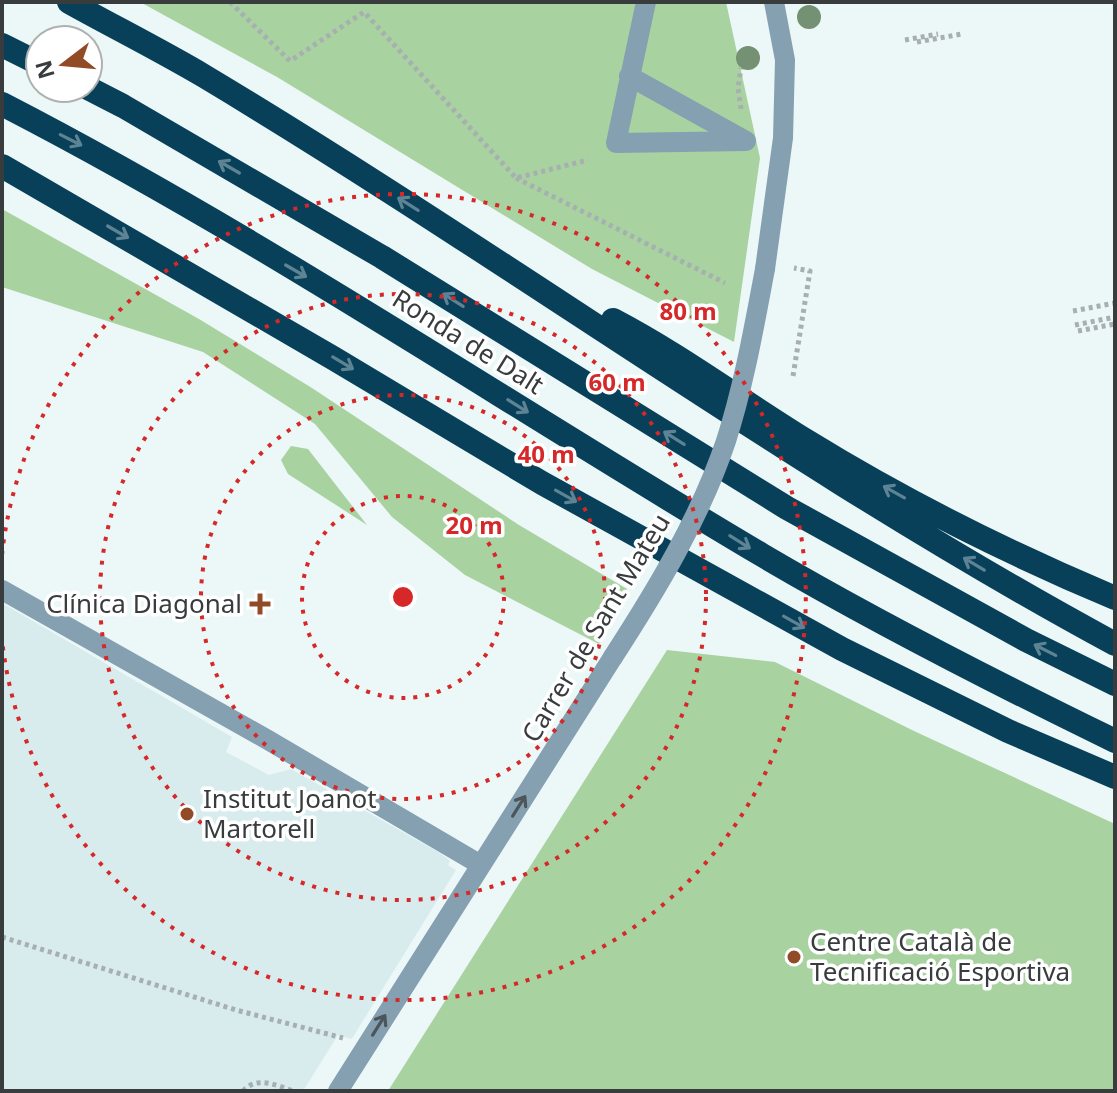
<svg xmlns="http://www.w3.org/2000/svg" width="1117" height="1093" viewBox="0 0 1117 1093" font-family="'Noto Sans',sans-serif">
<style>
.built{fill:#d8ecee}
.green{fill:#a9d2a1}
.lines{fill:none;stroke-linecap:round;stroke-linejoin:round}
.path{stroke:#a7afb0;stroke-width:5;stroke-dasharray:4 4;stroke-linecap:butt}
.minor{stroke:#85a0b1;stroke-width:20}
.highway{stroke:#08405a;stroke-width:24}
.minor-bridge{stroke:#85a0b1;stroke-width:20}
.tree{fill:#749174}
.oneway{stroke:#5e8394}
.oneway2{stroke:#4b555a}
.ring{fill:none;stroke:#d62828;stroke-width:4;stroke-dasharray:4 8}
.poi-dot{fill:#924b27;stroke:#fff;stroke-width:3}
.labels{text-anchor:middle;stroke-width:7;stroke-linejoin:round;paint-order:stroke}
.street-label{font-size:26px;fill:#383c3d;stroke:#fff}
.poi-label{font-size:26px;fill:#383c3d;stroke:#fff;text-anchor:start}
.centre{fill:#d62828;stroke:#fff;stroke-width:4}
.ring-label{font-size:24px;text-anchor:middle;font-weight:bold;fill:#d62828;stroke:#fff;stroke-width:7;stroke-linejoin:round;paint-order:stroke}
</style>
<rect width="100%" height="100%" fill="#ecf7f8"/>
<path class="built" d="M2 603 232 737 226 752 269 775 291 769 440 853 450 861 448 865 456 870 353 1037 351 1039 338 1035 303 1091H2Z"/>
<path class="green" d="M140 2H726L760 158 734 342 592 269 277 77Z
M2 209 199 319 312 388 519 525 627 589 599 644 465 575 392 517 315 424 203 352 2 287Z
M291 446 308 449 367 525 288 474 281 460Z
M667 650 775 662 914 731 1115 824V1091H388Z"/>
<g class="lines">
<path class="path" d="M230 2 290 61 364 12 516 178 588 160
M905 40 938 34
M917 42 962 34
M741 109 738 88 741 68
M516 178 725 283
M1073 311 1115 303
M1075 325 1115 317
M1078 331 1115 324
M793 376 810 271 794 268
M2 937 236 1010 343 1038
M243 1091C257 1075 277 1086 294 1091"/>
<path class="minor" d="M629 76 746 141 616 143 646 2
M765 269 783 138 785 60 774 2
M2 590 268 740 481 865
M338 1091 613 657"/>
<path class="highway" d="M69 2C114 27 160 50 204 76 511 260 800 474 1115 644
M2 45 40 64
M88 88 123 106 382 257 787 508 1026 640 1115 684
M2 104C264 239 508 405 762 555 876 622 996 683 1115 741
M2 166 333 358 542 483 842 649 1008 731 1115 777
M613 320C680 355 740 400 805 440 904 501 1008 553 1115 598"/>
<path class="minor-bridge" d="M613 657C657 589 700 518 726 441 744 385 754 327 765 269"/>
</g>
<g class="tree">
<circle cx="809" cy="17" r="12"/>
<circle cx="748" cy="58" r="12"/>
</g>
<defs><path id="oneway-shaft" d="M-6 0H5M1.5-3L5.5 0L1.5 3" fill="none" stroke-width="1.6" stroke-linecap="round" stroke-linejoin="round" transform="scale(2)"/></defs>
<g class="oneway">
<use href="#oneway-shaft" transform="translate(71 140) rotate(27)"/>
<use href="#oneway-shaft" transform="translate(229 167) rotate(-150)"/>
<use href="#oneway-shaft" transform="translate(408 204) rotate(-148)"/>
<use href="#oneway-shaft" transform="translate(118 232) rotate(30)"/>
<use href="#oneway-shaft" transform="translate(296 271) rotate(30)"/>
<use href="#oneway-shaft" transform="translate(453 300) rotate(-148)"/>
<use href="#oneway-shaft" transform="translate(343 363) rotate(31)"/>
<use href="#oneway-shaft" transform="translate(518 406) rotate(32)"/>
<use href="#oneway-shaft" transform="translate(674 438) rotate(-148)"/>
<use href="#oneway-shaft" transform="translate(894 492) rotate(-151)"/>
<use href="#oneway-shaft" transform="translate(566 496) rotate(29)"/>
<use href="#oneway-shaft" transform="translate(740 542) rotate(32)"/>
<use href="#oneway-shaft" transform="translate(974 564) rotate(-149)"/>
<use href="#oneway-shaft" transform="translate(794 622) rotate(29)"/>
<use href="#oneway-shaft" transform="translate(1045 650) rotate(-153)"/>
</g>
<g class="oneway2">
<use href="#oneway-shaft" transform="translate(519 806) rotate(-58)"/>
<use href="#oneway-shaft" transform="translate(379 1025) rotate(-58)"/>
</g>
<g class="ring">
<circle cx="403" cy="597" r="101"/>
<circle cx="403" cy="597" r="202"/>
<circle cx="403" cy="597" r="303"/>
<path d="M2 555A403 403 0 1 1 2 639"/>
</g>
<g class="poi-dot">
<path d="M256 592h8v8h8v8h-8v8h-8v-8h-8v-8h8z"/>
<circle cx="187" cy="814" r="8"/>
<circle cx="794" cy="957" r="8"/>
</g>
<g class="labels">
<g class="street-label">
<text transform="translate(468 342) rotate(32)" y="9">Ronda de Dalt</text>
<text transform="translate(596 628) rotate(-59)" y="9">Carrer de Sant Mateu</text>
</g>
<g class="poi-label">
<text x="242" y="613" text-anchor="end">Clínica Diagonal</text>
<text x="203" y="808">Institut Joanot<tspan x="203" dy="30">Martorell</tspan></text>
<text x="810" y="951">Centre Català de<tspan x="810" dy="30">Tecnificació Esportiva</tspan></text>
</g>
</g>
<circle cx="403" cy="597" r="12" class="centre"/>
<g class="ring-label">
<text x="688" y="320">80 m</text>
<text x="617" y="391">60 m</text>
<text x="546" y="463">40 m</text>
<text x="474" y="534">20 m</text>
</g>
<rect width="1117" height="1093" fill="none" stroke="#383c3d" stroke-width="8"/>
<g transform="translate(64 64) rotate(254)"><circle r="38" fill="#ffffff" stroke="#afb1b1" stroke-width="2"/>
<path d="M0-6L14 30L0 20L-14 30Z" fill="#924b27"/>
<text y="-12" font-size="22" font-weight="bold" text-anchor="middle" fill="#383c3d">N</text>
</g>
</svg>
